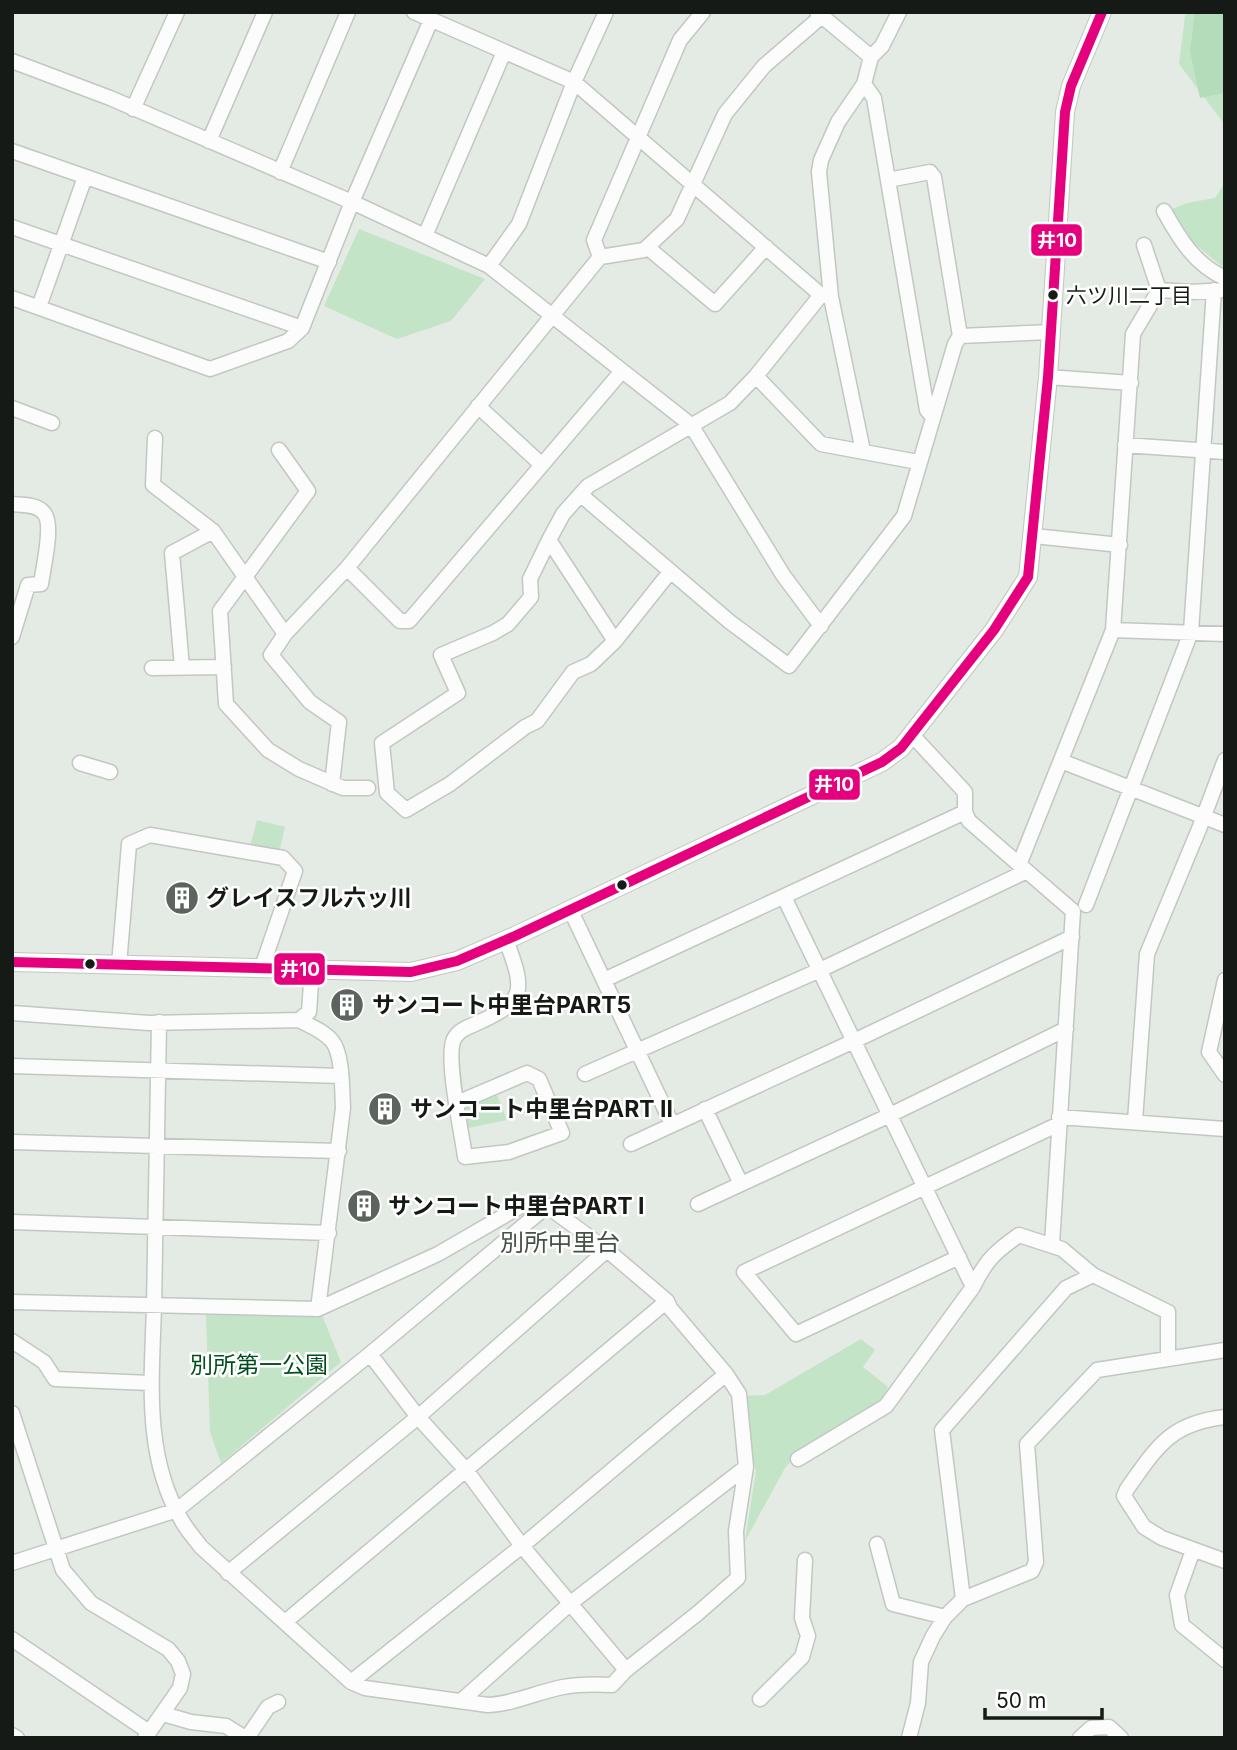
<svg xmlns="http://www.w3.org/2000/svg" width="1237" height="1750" viewBox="0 0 1237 1750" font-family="Inter,'Noto Sans JP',sans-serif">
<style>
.green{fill:#c4e4c8}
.forest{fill:#b4dbba}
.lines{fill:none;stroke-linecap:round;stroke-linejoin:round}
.minor-casing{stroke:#c2c7c2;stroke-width:17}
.tertiary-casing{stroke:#c2c7c2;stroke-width:20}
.minor{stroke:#fbfcfb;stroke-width:14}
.tertiary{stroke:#fbfcfb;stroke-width:18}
.bus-1-casing{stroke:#fff;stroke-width:16}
.bus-1{stroke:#e5007d;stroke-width:10}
.bus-dot{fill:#151a16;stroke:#fff;stroke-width:2.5}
.labels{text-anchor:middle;stroke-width:5;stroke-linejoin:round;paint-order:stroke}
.bus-label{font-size:21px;fill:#151a16;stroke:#fff;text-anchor:start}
.poi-label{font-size:23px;font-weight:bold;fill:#151a16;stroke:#fff;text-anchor:start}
.park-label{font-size:23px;fill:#004d1c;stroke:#fff}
.neighbourhood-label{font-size:24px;fill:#455046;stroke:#fff}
.line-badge{stroke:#fff;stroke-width:2.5}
.badge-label{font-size:19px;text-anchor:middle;font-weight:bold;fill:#fff}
</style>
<rect width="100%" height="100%" fill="#e4eae4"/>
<path class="green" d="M1189 12H1225V125L1179 64 1185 16Z
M1225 183V269L1188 238 1170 210 1187 203 1215 198Z
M359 229 485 279 451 321 397 339 324 306Z
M257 820 285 827 279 853 250 846Z
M497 1095 507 1120 468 1128 464 1107Z
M206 1315H322L341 1362 221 1463 210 1432Z
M861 1339 875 1350 863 1367 888 1387 882 1399 796 1455 785 1468 745 1541 756 1471 747 1431 746 1396 765 1395Z"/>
<path class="forest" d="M1195 12H1225V93L1200 98 1190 51Z"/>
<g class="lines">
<g class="minor-casing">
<path id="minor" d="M414 12 574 82 821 295
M817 12 871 57
M12 61 110 98 352 202 489 266 691 425 783 575 821 626
M864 84 874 98 927 410 932 416
M133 109 177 12
M209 141 265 12
M12 151 329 262
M280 172 348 12
M888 180 930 172 934 177 960 336
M1164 211C1179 238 1195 265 1225 278
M12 227 302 328
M425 236 504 52
M647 247 715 304 766 247
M600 257 594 240 680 40 703 12
M489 266 519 224 574 82 606 12
M1159 290 1191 292 1225 290
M12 298 210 369 288 341 302 328 352 202 431 20
M39 307 85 177
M756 376 821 444 918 462
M1048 377 1131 383
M478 406 542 465
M12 408 52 423
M155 438 153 485 213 531 285 634
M1125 445 1225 452
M279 450 308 491 220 611 226 704 268 750 299 769 343 788H368
M863 451 831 297 819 172 821 160 838 122 864 84 871 57 882 46 899 12
M581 495 730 622 789 666 904 516 955 344 960 336 1050 332
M12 504C22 505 37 504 44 513 54 524 43 568 41 584L28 585 12 637
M1034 536 1120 545
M549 540 615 641
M347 568 400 621H409L622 371
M670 572 615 641 591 664 573 672 537 721 525 727 450 784 406 810 387 793 382 743 458 693 441 655 493 633 508 624 531 597 530 579 549 540 563 514 588 486 730 403 756 376 821 295 831 297
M1113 630 1225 634
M182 667 172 553 213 531
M152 668 224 667
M913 736 965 792V812L969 821 1073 911 1052 1244
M1061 761 1225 825
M80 763 110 772
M332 784 339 722 310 702 271 655 285 634 347 568 600 257 644 250 677 219 725 114 764 66 822 16
M1019 865 1113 630 1133 334 1159 290 1144 245
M784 897 973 1287
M1086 905 1191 632 1214 290
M570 909 672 1124
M119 965 129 844 150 835 283 858 295 871 262 967
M604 980 965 812
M1225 980 1209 1052 1225 1075
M12 1013 149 1023 299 1020C310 1026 324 1031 332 1041 343 1054 342 1091 343 1108L318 1309
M299 1020 309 1012 312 969
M12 1066 341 1076
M585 1074 820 970 1027 871
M457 1103 527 1073 539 1079 562 1133 509 1152 465 1157C462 1134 445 1057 454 1039 459 1030 466 1028 475 1024 527 1001 525 991 506 940
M705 1109 741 1184
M1059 1117 1225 1129
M1135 1121 1147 954 1199 829 1225 760
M12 1142 339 1151
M631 1144 854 1041 1072 937
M698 1204 890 1115 1066 1029
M12 1222 329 1233
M959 1257 796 1334 744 1272 1059 1124
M12 1302 318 1309 438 1254 521 1206H547L607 1250 667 1301 670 1308 726 1374 739 1394 746 1467 736 1531 738 1578 698 1613 626 1670 612 1685C595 1684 579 1684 563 1687 537 1692 514 1704 488 1705L365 1688 351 1682 201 1547C195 1539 187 1530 182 1521 143 1456 152 1378 154 1306L159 1022
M12 1341 44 1362 55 1379 150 1383
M370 1354 418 1417 466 1470 522 1546 626 1670
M12 1413 63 1570 91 1603 168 1649 178 1661 183 1674 180 1688 145 1738
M1225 1417C1170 1423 1157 1447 1127 1489L1124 1496 1144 1527 1162 1538 1225 1561
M798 1459 886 1406 973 1287C986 1260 995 1252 1019 1235L1062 1249 1093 1275 1168 1312V1359
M877 1544 893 1604 945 1617
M1193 1550 1177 1595 1182 1625 1225 1660
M12 1563 177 1510 370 1354 547 1206
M228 1573 418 1417 607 1250
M963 1599 942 1430 1066 1288 1093 1275
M285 1622 667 1301
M12 1639 149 1732
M351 1682 522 1546 726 1374
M760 1699 802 1657 808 1636 802 1618 805 1560
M461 1701 572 1602 746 1467
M163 1714 191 1722 226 1726 245 1738
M12 1735 17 1738
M247 1738 268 1707 278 1702
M909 1738 918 1703 921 1662 933 1636 945 1617 963 1599 1032 1571 1036 1562 1027 1444 1097 1370 1225 1350
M1080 1738 1091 1728 1109 1727 1121 1738"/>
</g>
<g class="tertiary-casing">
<path id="tertiary" d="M12 962 411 972 457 961 515 936 882 762 901 748 994 630 1028 577 1048 377 1065 112 1071 86 1102 12"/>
</g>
<use href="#minor" class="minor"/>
<use href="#tertiary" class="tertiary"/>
<g class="bus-1-casing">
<path id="bus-1" d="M12 962 411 972 457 961 515 936 882 762 901 748 994 630 1028 577 1048 377 1065 112 1071 86 1102 12"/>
</g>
<use href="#bus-1" class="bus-1"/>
</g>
<defs>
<g id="building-disc" transform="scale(1.75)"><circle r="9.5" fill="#5d635e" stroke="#fff"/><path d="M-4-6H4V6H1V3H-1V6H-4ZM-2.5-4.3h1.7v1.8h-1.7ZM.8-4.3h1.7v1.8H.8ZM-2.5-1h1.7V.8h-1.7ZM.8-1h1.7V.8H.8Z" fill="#fff"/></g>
</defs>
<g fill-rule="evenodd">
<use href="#building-disc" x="182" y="898"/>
<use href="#building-disc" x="347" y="1005"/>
<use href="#building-disc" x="385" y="1109"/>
<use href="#building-disc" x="364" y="1206"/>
</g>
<g class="bus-dot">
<circle cx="1053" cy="295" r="6"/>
<circle cx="622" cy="885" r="6"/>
<circle cx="90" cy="964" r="6"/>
</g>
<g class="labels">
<g class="bus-label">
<text x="1066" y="303">六ツ川二丁目</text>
</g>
<g class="poi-label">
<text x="206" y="906">グレイスフル六ッ川</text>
<text x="372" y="1013">サンコート中里台PART5</text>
<text x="410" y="1117">サンコート中里台PART II</text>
<text x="388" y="1214">サンコート中里台PART I</text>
</g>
<g class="park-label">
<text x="259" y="1373">別所第一公園</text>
</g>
<g class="neighbourhood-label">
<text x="560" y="1251">別所中里台</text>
</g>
</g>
<g class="line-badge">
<rect x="1030" y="223" width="53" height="34" rx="7" fill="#e5007d"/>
<rect x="808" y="768" width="53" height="33" rx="7" fill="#e5007d"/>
<rect x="273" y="952" width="53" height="34" rx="7" fill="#e5007d"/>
</g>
<g class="badge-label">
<text x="1057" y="247">井10</text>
<text x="834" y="791">井10</text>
<text x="300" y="976">井10</text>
</g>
<rect width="1237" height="1750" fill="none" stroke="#151a16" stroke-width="28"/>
<path d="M985 1708v10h117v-10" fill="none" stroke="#151a16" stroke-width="3.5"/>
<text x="996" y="1708" font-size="21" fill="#151a16" stroke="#ffffff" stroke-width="5" paint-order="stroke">50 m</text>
</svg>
